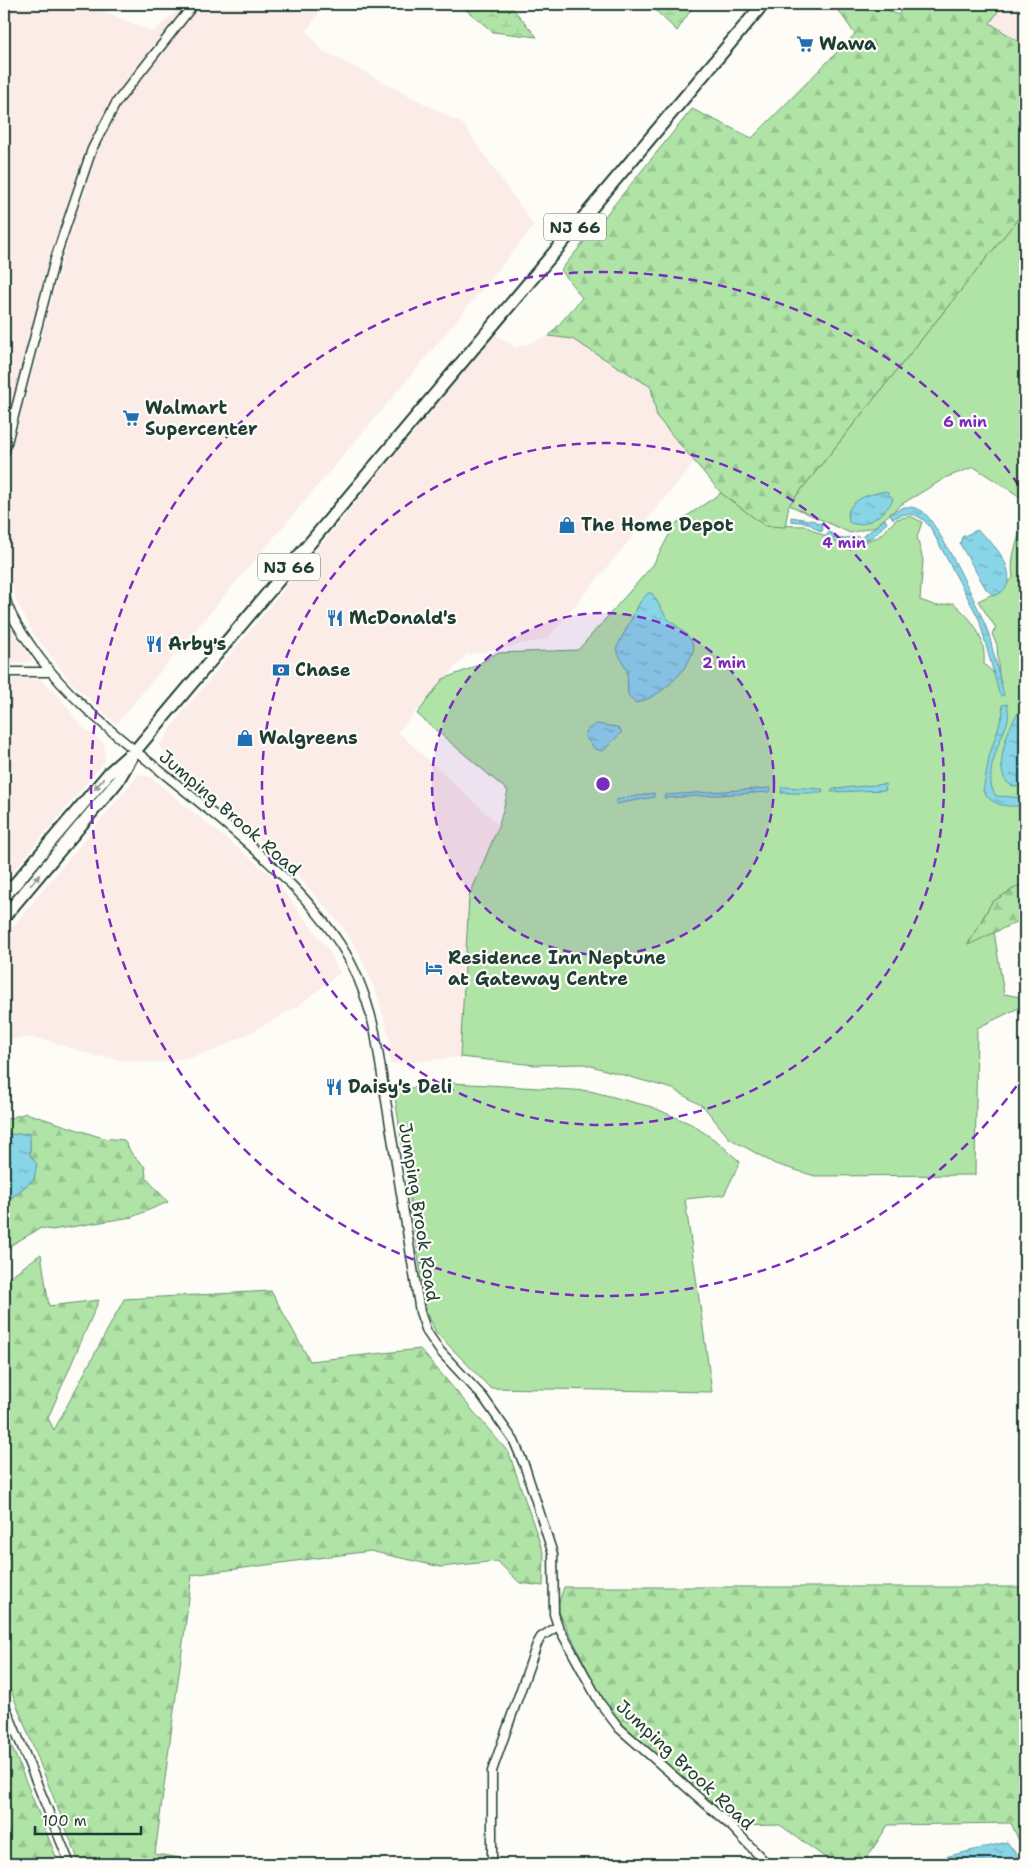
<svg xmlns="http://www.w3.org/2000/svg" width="1029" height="1868" viewBox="0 0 1029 1868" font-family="'Shantell Sans',sans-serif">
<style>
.built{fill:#fbece7}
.green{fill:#afe4a6;stroke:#67906d}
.forest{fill:url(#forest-firs);stroke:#67906d}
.wetland{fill:url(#wetland-marsh);stroke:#67906d}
.water{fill:url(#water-ripples);stroke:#5e98a0}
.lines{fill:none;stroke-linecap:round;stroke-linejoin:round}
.minor-casing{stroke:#1f3d34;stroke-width:11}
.highway-casing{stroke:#1f3d34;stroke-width:15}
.minor{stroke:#fdfcf7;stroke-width:8}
.highway{stroke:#fdfcf7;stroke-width:11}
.oneway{fill:#8e9c96}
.ring{fill:none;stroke:#7b2cbf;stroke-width:2.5;stroke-dasharray:9 6}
.labels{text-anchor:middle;stroke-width:4.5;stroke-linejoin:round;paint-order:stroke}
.shield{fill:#fdfcf7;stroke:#62766e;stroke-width:1}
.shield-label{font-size:16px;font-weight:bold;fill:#1f3d34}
.poi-label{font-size:18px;font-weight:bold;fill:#1f3d34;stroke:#fdfcf7;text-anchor:start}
.street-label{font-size:18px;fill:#1f3d34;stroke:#fdfcf7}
.centre{fill:#7b2cbf;stroke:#fdfcf7;stroke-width:2.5}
.ring-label{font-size:15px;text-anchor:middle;font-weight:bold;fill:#7b2cbf;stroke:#fdfcf7;stroke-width:4.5;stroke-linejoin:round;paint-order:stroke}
</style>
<defs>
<pattern id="forest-firs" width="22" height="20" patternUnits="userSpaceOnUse" patternTransform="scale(1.25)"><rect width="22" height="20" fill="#afe4a6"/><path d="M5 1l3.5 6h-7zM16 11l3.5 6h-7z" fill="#96c490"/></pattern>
<pattern id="wetland-marsh" width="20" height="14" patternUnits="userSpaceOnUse" patternTransform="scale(1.25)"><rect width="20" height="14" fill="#afe4a6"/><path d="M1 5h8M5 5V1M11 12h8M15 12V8" fill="none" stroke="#96c490"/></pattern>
<pattern id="water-ripples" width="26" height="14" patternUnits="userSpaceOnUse" patternTransform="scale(1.25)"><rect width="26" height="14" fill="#88d5e8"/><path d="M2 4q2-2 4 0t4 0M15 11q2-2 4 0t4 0" fill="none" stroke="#6faebd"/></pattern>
</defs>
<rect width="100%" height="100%" fill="#fdfcf7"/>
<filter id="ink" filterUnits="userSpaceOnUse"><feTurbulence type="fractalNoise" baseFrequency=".02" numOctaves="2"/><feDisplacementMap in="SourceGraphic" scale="10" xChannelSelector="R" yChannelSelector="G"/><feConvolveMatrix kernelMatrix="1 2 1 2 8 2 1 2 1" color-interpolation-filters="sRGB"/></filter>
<g filter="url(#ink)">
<path class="built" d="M4 4H88L152 32 186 4H324L307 31 320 49 463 124 534 226 419 366 116 724 72 683 33 633 16 600 4 555V496L12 447 62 261 77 211 87 189 78 184 70 199 36 311 4 437Z
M1003 4H1025V46L990 23Z
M495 334 516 348 549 336 572 339 651 387 657 417 696 461 547 639 466 655 398 732 499 825 469 897 460 1057 390 1064V1040L378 997 359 953 342 926 288 865 185 775 159 746 181 714Z
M4 613 16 635 33 661 4 665Z
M4 679H40L59 696 81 726 104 744 105 761 4 882Z
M139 774 150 777 271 875 328 949 340 973 298 1006 261 1027 216 1050 193 1057 160 1062 127 1061 92 1055 49 1041 33 1038 4 1040V937Z"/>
<path class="green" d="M1025 210V500L974 467 947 477 902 504 874 527 850 533 789 505Z
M721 493 765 525 805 526 846 547 878 537 897 519 910 516 922 522 917 537 923 560 920 600 937 606 953 603C973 619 986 638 984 664L999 678 997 645 992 634 996 628 978 601 995 593 1013 578C1010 558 1016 541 1025 523V882L992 902 968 944 994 932 1004 994 1025 998V1005L977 1028 975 1175 815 1176 775 1164 729 1138 704 1107 673 1089 584 1064 535 1065 460 1057 469 897 499 825 508 791 417 714 443 679 472 668 497 653 578 650 653 565 675 524Z
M453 1083 590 1091 652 1107 691 1124 718 1142 740 1162 724 1195 685 1199 712 1392 490 1388 435 1331 426 1309 394 1090Z"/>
<path class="forest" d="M834 4H876L898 15 905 4H1003L990 23 1025 46V210L789 505 785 527 765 526 721 493 657 417 651 387 572 339 549 336 582 298 561 270 692 109 752 138 855 34Z
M1025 882V918L968 945 992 902Z
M26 1113 103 1138 124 1140 132 1154 145 1167 146 1178 168 1202 132 1217 52 1230 41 1228 4 1249V1188L11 1198 34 1179 30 1155V1134L4 1135V1120Z
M41 1254 49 1306 99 1300 48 1418 54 1430 124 1299 271 1291 310 1361 420 1349 509 1453 544 1555 543 1586 520 1583 497 1561 441 1567 370 1551 192 1575 155 1854 194 1860 291 1864H80L4 1673V1281Z
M564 1587H1025V1854L1011 1823 888 1825 863 1864H834L780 1825 728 1826 613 1721 557 1608Z
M4 1727 59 1864H4Z"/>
<path class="wetland" d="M459 4H509L537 37 493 32Z
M649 4H688L692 8 677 31Z"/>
<path class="water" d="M886 491 893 499C888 512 863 531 849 522L848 512C854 497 871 494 886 491Z
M904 507C910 507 916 507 922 511 937 520 983 616 989 635 994 655 999 675 1004 695L1001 696 999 693 979 619 930 527C920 514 908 510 893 519L890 514Z
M791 517 815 521 818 524 821 523 823 530 821 532 808 523 791 521Z
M885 519 887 523C881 527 878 534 872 537 860 544 839 542 826 536L829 532 840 539 855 536 861 538Z
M977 530C995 542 1028 583 994 596L986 589 960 544 962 537Z
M648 593H652L667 618 683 631 691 640 694 648C687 673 660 697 636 703L628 695 627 671 616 649 640 602Z
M1007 704C1008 709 1009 715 1008 720 1002 739 981 776 996 796L1025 798V806C1006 806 996 808 983 792L989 757 1003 713 1002 705Z
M1025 706V786C981 795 1010 712 1025 706Z
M596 724 617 727 622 732 603 751 595 749 585 737 587 730Z
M885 784 886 790 831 792 833 789Z
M782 787 823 789 822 793H781Z
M771 788 770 792 664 798 665 795Z
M654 793V797L616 804V800Z
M30 1133V1155L37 1164 34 1179 11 1198 4 1188V1135Z
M1007 1842 1017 1855 1015 1864H916Z"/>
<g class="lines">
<g class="minor-casing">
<path id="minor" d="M4 454 55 259 92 149 116 103 194 4
M4 591C8 616 25 637 39 657 67 694 101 723 137 752 204 807 292 871 340 944 357 970 368 1002 375 1032L420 1312 427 1332 440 1351 483 1397 514 1441 525 1467 553 1554 554 1614 558 1626 600 1703 619 1728 732 1827 767 1864
M4 672H50
M4 1703 70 1864
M492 1864V1771L537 1644 541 1637 558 1626"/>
</g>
<g class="highway-casing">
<path id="highway" d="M4 897 110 772 128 756
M4 917 117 782 135 751 763 4"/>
</g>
<use href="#minor" class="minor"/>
<use href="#highway" class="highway"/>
</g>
<defs><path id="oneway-solid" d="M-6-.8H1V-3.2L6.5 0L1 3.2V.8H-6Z" transform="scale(1.25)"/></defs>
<g class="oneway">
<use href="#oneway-solid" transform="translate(99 784) rotate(130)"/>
<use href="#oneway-solid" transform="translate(35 880) rotate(-50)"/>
</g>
</g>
<circle cx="603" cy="784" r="171" fill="#7b2cbf" fill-opacity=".12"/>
<g class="ring">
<circle cx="603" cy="784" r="171"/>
<circle cx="603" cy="784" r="341"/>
<path d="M1025 1074A512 512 0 1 1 1025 494"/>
</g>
<defs>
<g id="supermarket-bare" transform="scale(1.35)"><path d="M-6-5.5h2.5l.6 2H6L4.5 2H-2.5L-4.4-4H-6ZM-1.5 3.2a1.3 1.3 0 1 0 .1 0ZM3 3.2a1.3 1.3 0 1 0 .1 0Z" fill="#1f6fb2" stroke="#fdfcf7" stroke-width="2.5" paint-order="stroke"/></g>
<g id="shop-bare" transform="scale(1.35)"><path d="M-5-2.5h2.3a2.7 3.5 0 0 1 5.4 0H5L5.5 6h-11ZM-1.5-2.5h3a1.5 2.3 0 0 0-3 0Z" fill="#1f6fb2" stroke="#fdfcf7" stroke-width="2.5" paint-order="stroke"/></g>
<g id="restaurant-bare" transform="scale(1.35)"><path d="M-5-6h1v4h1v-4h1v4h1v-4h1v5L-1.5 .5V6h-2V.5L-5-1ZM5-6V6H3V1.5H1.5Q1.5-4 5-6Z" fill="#1f6fb2" stroke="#fdfcf7" stroke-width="2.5" paint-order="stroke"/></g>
<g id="bank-bare" transform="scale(1.35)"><path d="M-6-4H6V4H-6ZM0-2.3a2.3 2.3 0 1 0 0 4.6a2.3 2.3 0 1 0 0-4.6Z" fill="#1f6fb2" stroke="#fdfcf7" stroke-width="2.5" paint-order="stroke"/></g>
<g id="hotel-bare" transform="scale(1.35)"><path d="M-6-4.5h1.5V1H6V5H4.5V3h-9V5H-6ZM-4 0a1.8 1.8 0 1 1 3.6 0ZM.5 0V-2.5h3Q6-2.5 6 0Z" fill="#1f6fb2" stroke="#fdfcf7" stroke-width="2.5" paint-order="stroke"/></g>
</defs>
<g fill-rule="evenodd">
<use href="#supermarket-bare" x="805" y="44"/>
<use href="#supermarket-bare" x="131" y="418"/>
<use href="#shop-bare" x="567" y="525"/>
<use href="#restaurant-bare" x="335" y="618"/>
<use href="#restaurant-bare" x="154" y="644"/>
<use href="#bank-bare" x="281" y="670"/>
<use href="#shop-bare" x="245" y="738"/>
<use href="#hotel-bare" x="434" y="968"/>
<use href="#restaurant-bare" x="334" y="1087"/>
</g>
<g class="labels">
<g class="shield">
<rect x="544" y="213.5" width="62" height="27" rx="4"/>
<rect x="258" y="553.5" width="62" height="27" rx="4"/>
</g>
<g class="shield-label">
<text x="575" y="233">NJ 66</text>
<text x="289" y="573">NJ 66</text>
</g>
<g class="poi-label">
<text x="819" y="50">Wawa</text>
<text x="145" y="414">Walmart<tspan x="145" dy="21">Supercenter</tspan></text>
<text x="581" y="531">The Home Depot</text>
<text x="349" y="624">McDonald's</text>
<text x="168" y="650">Arby's</text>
<text x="295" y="676">Chase</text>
<text x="259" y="744">Walgreens</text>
<text x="448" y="964">Residence Inn Neptune<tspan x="448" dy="21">at Gateway Centre</tspan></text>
<text x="348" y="1093">Daisy's Deli</text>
</g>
<g class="street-label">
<text transform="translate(230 813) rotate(41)" y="6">Jumping Brook Road</text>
<text transform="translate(419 1212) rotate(81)" y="6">Jumping Brook Road</text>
<text transform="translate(685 1765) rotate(43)" y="6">Jumping Brook Road</text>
</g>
</g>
<circle cx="603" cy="784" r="8" class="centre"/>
<g class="ring-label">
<text x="965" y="427">6 min</text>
<text x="844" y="548">4 min</text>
<text x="724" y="668">2 min</text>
</g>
<rect width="1029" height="1868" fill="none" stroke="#fdfcf7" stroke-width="20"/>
<rect x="10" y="10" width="1009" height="1848" fill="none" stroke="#1f3d34" stroke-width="2" filter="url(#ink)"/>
<path d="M35 1826v8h106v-8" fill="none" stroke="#1f3d34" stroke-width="2.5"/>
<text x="42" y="1826" font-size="15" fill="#1f3d34" stroke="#fdfcf7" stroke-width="4" paint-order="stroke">100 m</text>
</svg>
